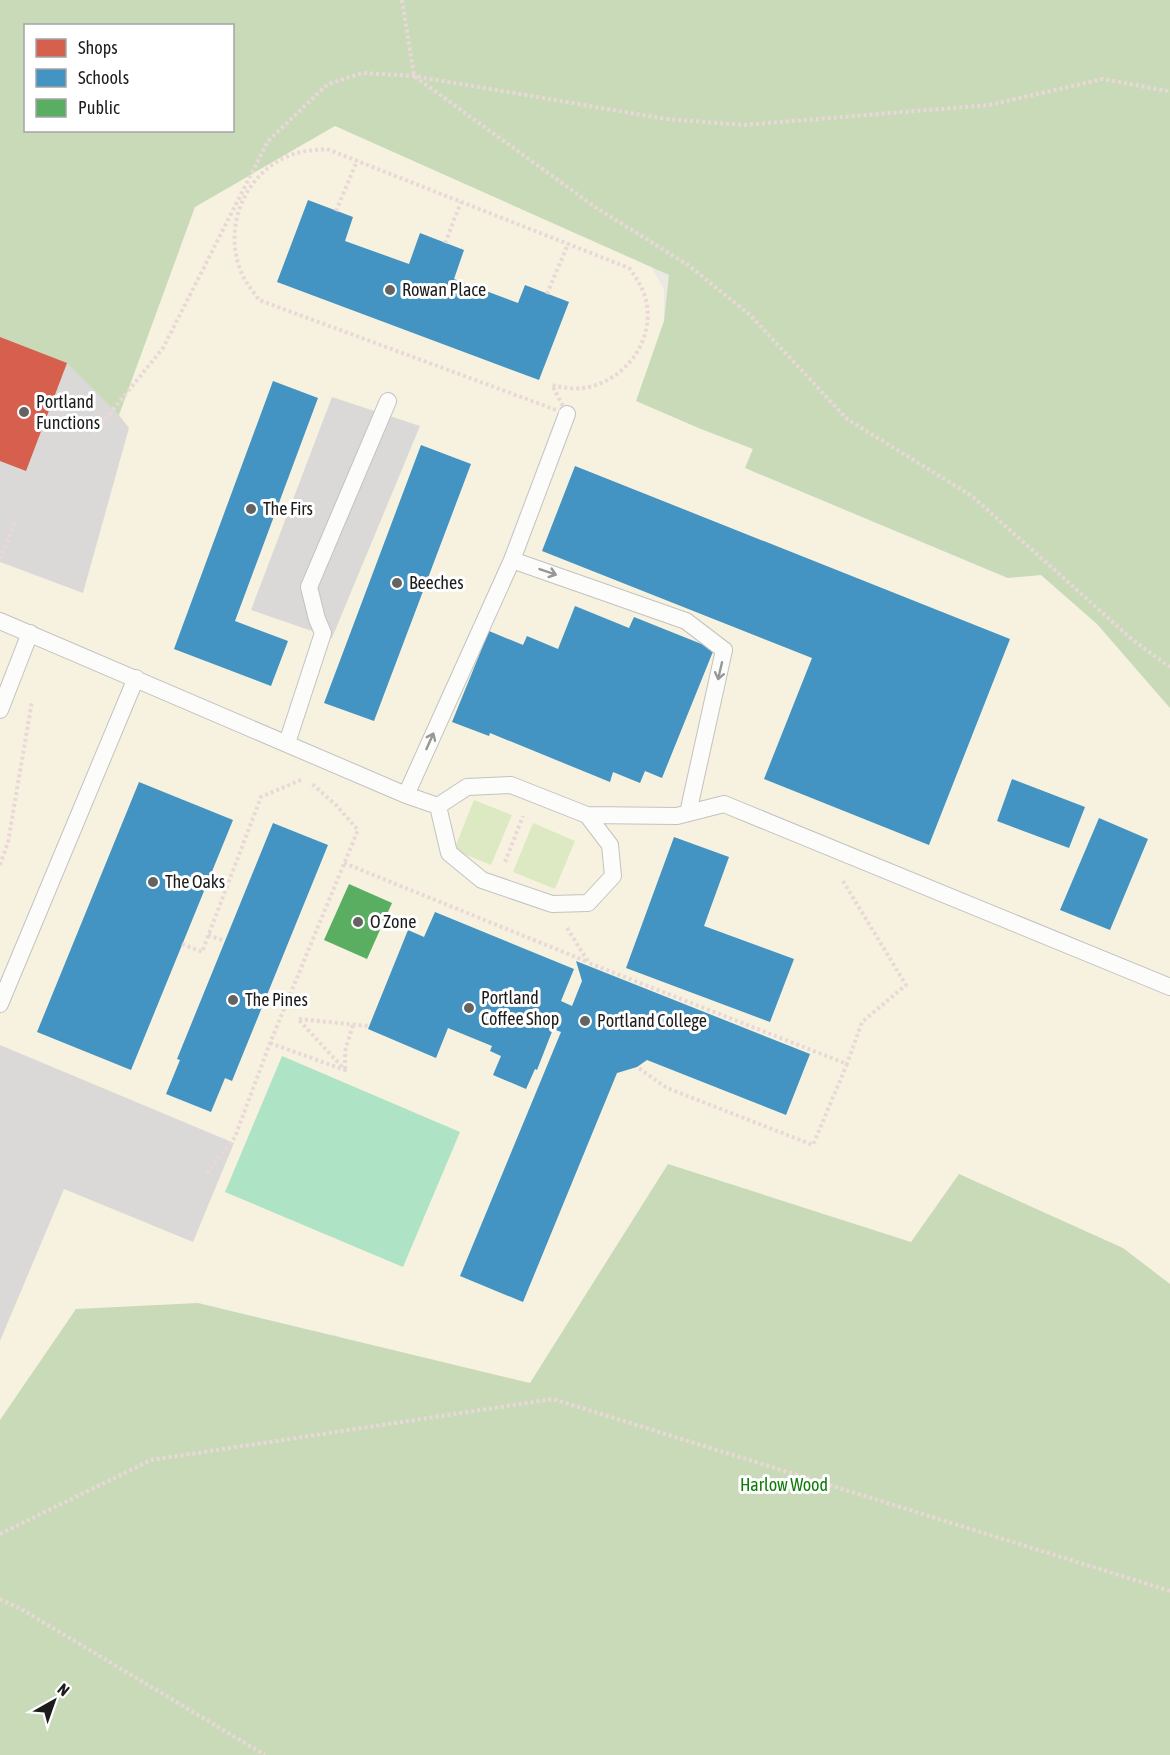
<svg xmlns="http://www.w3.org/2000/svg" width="1170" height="1755" viewBox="0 0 1170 1755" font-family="'Asap Condensed',sans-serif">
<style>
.education{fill:#f6f2df}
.grass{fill:#dce9c2}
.forest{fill:#c9dab9;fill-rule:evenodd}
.pitch{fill:#aee3c6}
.parking{fill:#dbd9d8}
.shops{fill:#d6604d}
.schools{fill:#4393c3}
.public{fill:#5aae61}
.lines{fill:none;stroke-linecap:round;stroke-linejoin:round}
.service-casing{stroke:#c3c2c1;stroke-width:18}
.path{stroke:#ead8d8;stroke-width:4;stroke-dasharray:3 3;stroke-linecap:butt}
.service{stroke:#fcfcfb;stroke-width:16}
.oneway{stroke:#979797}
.poi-dot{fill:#646362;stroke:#fff;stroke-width:2}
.labels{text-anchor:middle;stroke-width:6;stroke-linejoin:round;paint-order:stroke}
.poi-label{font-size:18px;fill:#1c1c1c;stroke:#fff;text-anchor:start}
.park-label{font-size:18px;fill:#0f7c09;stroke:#fff}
</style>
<rect width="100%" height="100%" fill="#ebe8e5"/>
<path class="education" d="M321 118 651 266 664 290V321L637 401 701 429 753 449 745 468 1007 578 1041 575 1097 624 1170 708V1686L333 1334 313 1383 0 1579V158L190 204Z"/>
<path class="grass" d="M474 800 512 815 491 865 454 850Z
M533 823 575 841 555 889 513 872Z"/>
<path class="forest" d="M0 0H1170V708L1097 624 1041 575 1008 578 745 468 753 449 701 429 636 401 664 321 669 275 335 126 195 207 119 415 0 534ZM26 26H232V130H26Z
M668 1164 911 1242 959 1174 1123 1248 1170 1284V1755H0V1420L76 1309 198 1303 530 1383Z"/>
<path class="pitch" d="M282 1056 460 1132 403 1267 225 1192Z"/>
<path class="parking" d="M67 363 119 415 129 428 83 593 0 562V461L26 470Z
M332 397 420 426 332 638 251 610Z
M0 1045 234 1143 193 1242 64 1189 0 1341Z"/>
<path class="shops" d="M0 337 67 363 26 471 0 461Z"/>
<path class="schools" d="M308 200 353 217 345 241 409 264 420 233 464 250 454 279 518 303 525 285 569 302 539 380 277 282Z
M273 381 318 398 235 621 288 641 271 686 174 649Z
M421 445 471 464 374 721 324 703Z
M575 466 1010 639 929 845 764 779 812 658 542 551Z
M575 606 629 628 634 617 714 649 662 778 645 771 640 783 613 772 610 782 490 733 489 736 452 722 489 631 523 645 527 636 558 649Z
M1012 779 1085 807 1069 848 997 821Z
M139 782 233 820 131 1070 37 1032Z
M1099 818 1148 839 1110 930 1060 910Z
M273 823 328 845 232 1081 225 1078 211 1112 166 1094 180 1060 177 1059Z
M674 837 729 857 704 926 794 959 770 1022 626 968Z
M435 912 574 969 561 1001 572 1006 582 981 576 961 810 1054 786 1115 647 1060 637 1067 617 1073 523 1302 460 1276 561 1032 553 1029 537 1070 535 1069 526 1089 493 1075 501 1056 490 1051 492 1046 448 1028 436 1058 368 1029 408 930 424 937Z"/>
<path class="public" d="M349 884 392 903 367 959 324 940Z"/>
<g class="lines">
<g class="service-casing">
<path id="service" d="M512 560 567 414
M0 621 406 795 438 806
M0 710 30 633
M287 743 323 633 317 619 309 587 388 401
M511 785 587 815 610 845 613 876 588 903 552 904 482 880 449 853 438 806 467 787Z
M406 795 512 560 686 621 724 650 688 813
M587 815 677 816 724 804 1170 987
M0 1004 136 678"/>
</g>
<path class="path" d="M402 0 414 76 595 207 688 265 750 315 847 419 972 496 1134 641 1170 667
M327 149 629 268C636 277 641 285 645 296 657 337 628 378 589 387 576 390 564 388 552 385L567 414 259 300C252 290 244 281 240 269 224 226 244 176 286 157 299 151 313 150 327 149Z
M336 211 357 161
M445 243 461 202
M547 294 568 244
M94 433 163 348 268 141 328 84 363 73 414 76 666 119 744 125 989 105 1103 79 1167 91 1170 93
M0 559 15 522
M505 862 523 816
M344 863 588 962
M0 865 8 842 32 701
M843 881 906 985 862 1022 847 1064
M567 928 589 963 847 1064 813 1145 667 1088 637 1067
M208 935 225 941
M182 944 202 952 261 797 303 779
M270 1043 345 1070 298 1019 369 1026
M345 1069V1051L353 1025
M207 1173 235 1137 270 1043 358 830 337 806 311 783
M0 1534 151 1460 553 1399 1170 1591
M0 1599 21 1609 265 1755"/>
<use href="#service" class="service"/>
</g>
<defs><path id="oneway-shaft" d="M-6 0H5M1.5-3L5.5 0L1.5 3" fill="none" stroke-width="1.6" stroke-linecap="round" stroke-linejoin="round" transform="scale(1.5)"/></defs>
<g class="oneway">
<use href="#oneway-shaft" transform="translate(548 572) rotate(19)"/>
<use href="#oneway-shaft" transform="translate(720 671) rotate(103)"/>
<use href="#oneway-shaft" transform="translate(430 741) rotate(-66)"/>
</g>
<g class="poi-dot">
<circle cx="390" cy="290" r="6"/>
<circle cx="24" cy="412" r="6"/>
<circle cx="251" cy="509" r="6"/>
<circle cx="397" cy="583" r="6"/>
<circle cx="153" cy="882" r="6"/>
<circle cx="358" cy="922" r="6"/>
<circle cx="233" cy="1000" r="6"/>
<circle cx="469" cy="1008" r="6"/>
<circle cx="585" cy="1021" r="6"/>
</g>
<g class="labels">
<g class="poi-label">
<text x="402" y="296">Rowan Place</text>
<text x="36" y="408">Portland<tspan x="36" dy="21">Functions</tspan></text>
<text x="263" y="515">The Firs</text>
<text x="409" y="589">Beeches</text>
<text x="165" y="888">The Oaks</text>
<text x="370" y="928">O Zone</text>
<text x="481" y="1004">Portland<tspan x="481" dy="21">Coffee Shop</tspan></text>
<text x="245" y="1006">The Pines</text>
<text x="597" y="1027">Portland College</text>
</g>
<g class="park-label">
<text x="784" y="1491">Harlow Wood</text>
</g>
</g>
<rect x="24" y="24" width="210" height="108" fill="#ffffff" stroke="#a4a4a4" stroke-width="1.5"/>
<rect x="36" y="39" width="30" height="18" fill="#d6604d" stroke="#a4a4a4" stroke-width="1.5"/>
<text x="78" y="54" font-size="18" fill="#1c1c1c">Shops</text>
<rect x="36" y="69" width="30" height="18" fill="#4393c3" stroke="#a4a4a4" stroke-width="1.5"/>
<text x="78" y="84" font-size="18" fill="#1c1c1c">Schools</text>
<rect x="36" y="99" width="30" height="18" fill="#5aae61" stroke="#a4a4a4" stroke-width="1.5"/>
<text x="78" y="114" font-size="18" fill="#1c1c1c">Public</text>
<g transform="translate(54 1701) rotate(40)" stroke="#ffffff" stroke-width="4.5" paint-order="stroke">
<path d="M0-4.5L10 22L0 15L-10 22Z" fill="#1c1c1c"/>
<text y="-9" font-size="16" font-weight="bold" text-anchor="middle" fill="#1c1c1c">N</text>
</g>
</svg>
